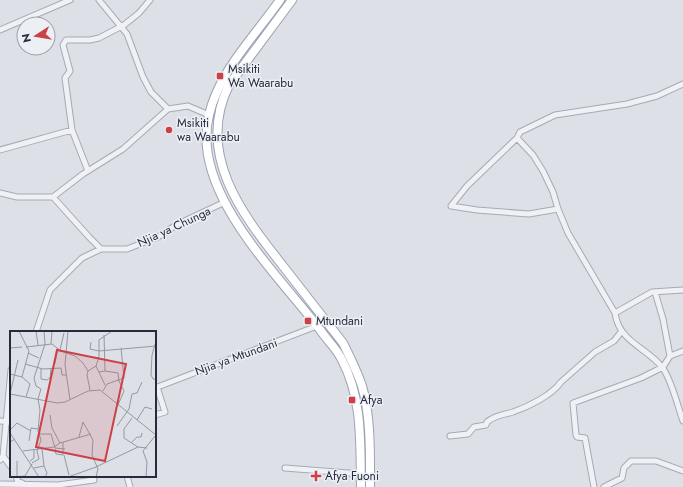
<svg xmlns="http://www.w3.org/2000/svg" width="683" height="487" viewBox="0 0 683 487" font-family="Jost,sans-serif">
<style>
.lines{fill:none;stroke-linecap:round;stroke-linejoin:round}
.street-casing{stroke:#a6aab4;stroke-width:7}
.primary-casing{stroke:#9ca3b2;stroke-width:10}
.street{stroke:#eff1f5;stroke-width:5}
.primary{stroke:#fff;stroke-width:8}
.poi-dot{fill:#cd4047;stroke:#eceff4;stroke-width:1.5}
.labels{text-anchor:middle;stroke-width:3;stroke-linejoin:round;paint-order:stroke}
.poi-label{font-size:12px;fill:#262c3d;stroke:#eceff4;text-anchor:start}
.street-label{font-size:12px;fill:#262c3d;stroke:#eceff4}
.inset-road{fill:none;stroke:#9498a3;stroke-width:1}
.view{fill:#cd4047;fill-opacity:0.15;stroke:#cd4047;stroke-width:2}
.inset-edge{fill:none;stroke:#262c3d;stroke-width:2}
</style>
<rect width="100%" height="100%" fill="#dde0e7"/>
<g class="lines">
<g class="street-casing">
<path id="street" d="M99 0 127 34 143 77 151 92 168 109 188 106 209 115
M0 30 70 0
M72 130 65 78 70 71 63 45 66 40H90L99 38 124 25 139 13 150 0
M517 138 533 155 543 171 553 192 558 209 568 233 615 313C619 342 646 347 662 367 671 378 678 407 683 421
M0 150 72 130 88 171
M0 193 17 197H53L89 237 101 249H127L158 237 176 225 225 202
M53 197 83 174 123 149 168 109
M558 209 529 214 477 210 451 206 467 186 517 138 520 132 555 115 627 104 657 96 683 84
M615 313 652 292 683 290
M36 332 50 290 82 258 101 249
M670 356 683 351
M155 388 317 326
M155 415 165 412 157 387
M0 421 11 422
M450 436 468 434 474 427 486 425 487 422C495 415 503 415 513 412 528 407 552 395 561 382L595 352 614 341 621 332
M3 456 11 467
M0 460 3 456 11 370
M285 468 361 474
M16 476 18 482 22 483
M127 476 130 487
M0 484 58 485 94 480
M594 487 585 438 577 437 576 435 573 403 641 378 663 367 670 356 663 319 655 292
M604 487 622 478 624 468 631 461H656L683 471"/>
</g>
<g class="primary-casing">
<path id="primary" d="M280 0C255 36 219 71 209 115 190 192 278 274 321 331 327 340 337 349 342 360 363 400 360 443 361 487
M292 0 229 85C195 154 242 214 283 266 303 292 323 317 343 343 350 357 357 371 362 386 371 417 370 454 370 487"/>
</g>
<use href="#street" class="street"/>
<use href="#primary" class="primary"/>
</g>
<g class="poi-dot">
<rect x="216" y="72" width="8" height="8" rx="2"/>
<circle cx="169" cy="130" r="4"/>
<rect x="304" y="317" width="8" height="8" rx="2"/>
<rect x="348" y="396" width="8" height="8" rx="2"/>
<path d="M314 470h4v4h4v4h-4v4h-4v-4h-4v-4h4z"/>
</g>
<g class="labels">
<g class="poi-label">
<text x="228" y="73">Msikiti<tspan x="228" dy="14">Wa Waarabu</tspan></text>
<text x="177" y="127">Msikiti<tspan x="177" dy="14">wa Waarabu</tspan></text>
<text x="316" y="325">Mtundani</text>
<text x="360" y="404">Afya</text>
<text x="325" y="480">Afya Fuoni</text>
</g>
<g class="street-label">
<text transform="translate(174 227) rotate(-25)" y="4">Njia ya Chunga</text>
<text transform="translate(236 357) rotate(-20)" y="4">Njia ya Mtundani</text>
</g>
</g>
<g transform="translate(10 331)">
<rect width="146" height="146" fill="#dde0e7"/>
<path class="inset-road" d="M9 0 19 20 12 46 20 53 16 66M26 0 28 14M50 0H69M58 0 55 34 60 69M146 10 142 24 141 44 143 48H146M81 11 80 18 89 20 146 15M41 13 42 0M16 16 42 13 51 20 65 25 73 32 78 40M0 17 12 16M50 19 54 2M18 22 29 27M45 32 48 17M15 33 33 38 51 37 52 44H56M86 35 95 54M31 37V48L37 49 40 47 41 37M95 40 108 42 109 50 114 60 108 74M89 41 95 40 94 4M0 43 12 46M80 59 77 44 78 40 86 35 89 26V9L102 0M93 60 97 53 114 47 111 17M0 63 8 29M0 63 47 72 55 71 78 60 90 59 146 104M40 84 42 97 50 112M122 87 114 98V107L128 116M127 89 135 76 142 78M73 91 83 109 82 124 88 138 86 146M107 95 119 78 122 63 127 62 132 51M0 99 7 92 21 100M0 102 29 146M28 103H41L45 117 55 118M69 106 73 91M19 110 21 97 28 98M121 112 127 106H131L132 102M32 118 34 135M45 118 46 123 53 124V111M0 119V111L5 108M13 120 44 116 50 112 81 103M54 124 59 144M7 130V145M20 130 24 127V119M22 132 29 128 27 120 31 109 28 100 30 79 28 68 31 58 26 55 24 47 35 13 34 0M24 137 34 135 37 142 35 146M4 146 15 145 22 133M58 146 86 136 128 116 137 117M136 146 137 131 133 120 145 105"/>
<path class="view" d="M47 19 116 33 95 130 26 116Z"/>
<rect width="146" height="146" class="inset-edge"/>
</g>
<g transform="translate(36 36) rotate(258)"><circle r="19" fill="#eceff4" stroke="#9da1ab"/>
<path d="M0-3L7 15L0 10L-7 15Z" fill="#cd4047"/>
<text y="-6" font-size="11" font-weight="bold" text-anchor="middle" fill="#262c3d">N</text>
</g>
</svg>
